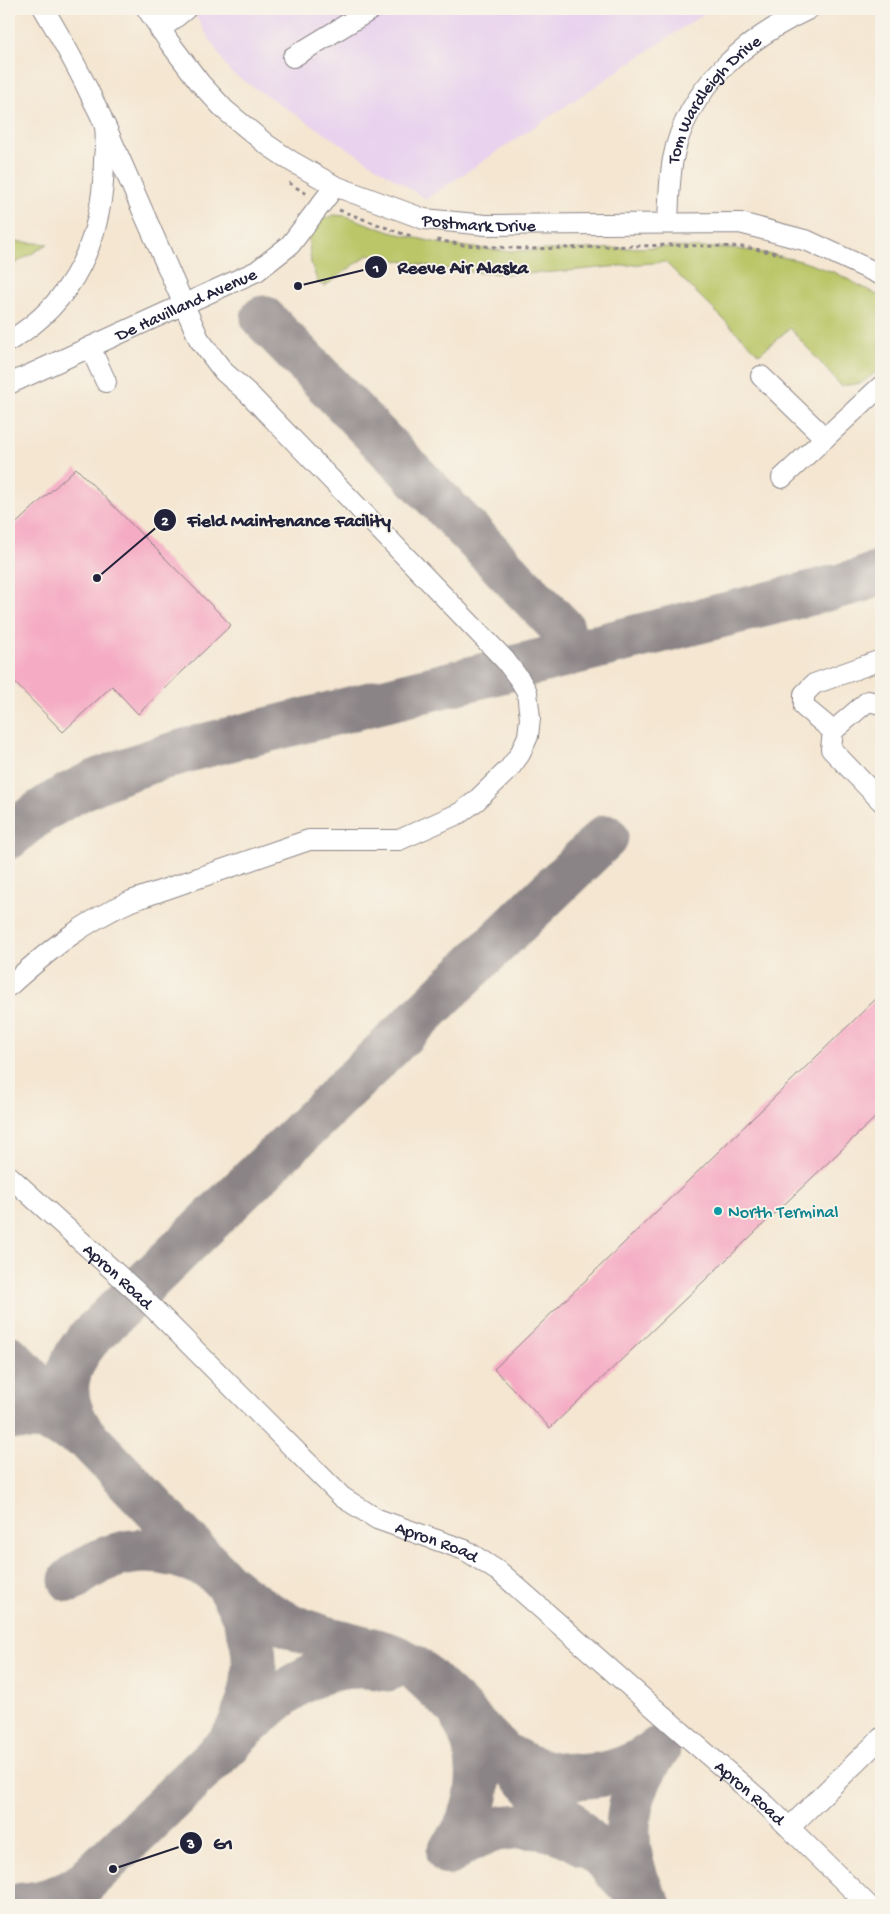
<svg xmlns="http://www.w3.org/2000/svg" width="890" height="1914" viewBox="0 0 890 1914" font-family="'Gochi Hand',sans-serif">
<style>
.built{fill:#e8d2ee}
.green{fill:#bac667;stroke:#6e7451}
.lines{fill:none;stroke-linecap:round;stroke-linejoin:round}
.taxiway{stroke:#8b8486;stroke-width:45}
.building{fill:#f5abc4}
.minor-casing{stroke:#8b8486;stroke-width:22}
.path{stroke:#8b8486;stroke-width:3;stroke-dasharray:4 4;stroke-linecap:butt}
.minor{stroke:#fff;stroke-width:20}
.culture-dot{fill:#0f9aa8;stroke:#f7f3e8;stroke-width:2}
.labels{text-anchor:middle;stroke-width:4;stroke-linejoin:round;paint-order:stroke}
.street-label{font-size:18px;fill:#22223b;stroke:#f7f3e8}
.culture-label{font-size:18px;fill:#0d838f;stroke:#f7f3e8;text-anchor:start}
.leader{fill:none;stroke:#22223b;stroke-width:2}
.callout-dot{fill:#22223b;stroke:#f7f3e8;stroke-width:2}
.mark-label{font-size:15px;text-anchor:middle;font-weight:bold;fill:#fff}
.callout-label{font-size:19px;text-anchor:middle;font-weight:bold;fill:#22223b;stroke:#f7f3e8;stroke-width:4;stroke-linejoin:round;paint-order:stroke}
</style>
<rect width="100%" height="100%" fill="#f7f3e8"/>
<filter id="ink" filterUnits="userSpaceOnUse"><feTurbulence type="fractalNoise" baseFrequency=".02" numOctaves="2"/><feDisplacementMap in="SourceGraphic" scale="10" xChannelSelector="R" yChannelSelector="G"/><feConvolveMatrix kernelMatrix="1 2 1 2 8 2 1 2 1" color-interpolation-filters="sRGB"/></filter>
<filter id="wash" filterUnits="userSpaceOnUse"><feTurbulence type="fractalNoise" baseFrequency=".0096" numOctaves="4" result="noise"/><feDisplacementMap in="SourceGraphic" scale="20" xChannelSelector="R" yChannelSelector="G"/><feGaussianBlur stdDeviation="1.12" result="paint"/><feColorMatrix in="noise" values="0 0 0 0 0 0 0 0 0 0 0 0 0 0 0 0 0 1.4 0 .05"/><feComposite in="paint" operator="in"/></filter>
<g filter="url(#wash)">
<rect width="100%" height="100%" fill="#f4e6d1"/>
<path class="built" d="M191 9H711L426 199 230 72Z"/>
<path class="green" d="M334 215 346 216 390 232 447 245 506 251 665 247 729 248 753 251 801 261 836 273 881 297V369L861 383 841 386 790 328 759 354 665 262C606 266 540 277 482 273 443 270 406 262 368 255L325 286 318 283 311 263 308 235 321 220Z
M9 241 48 244 9 267Z"/>
<g class="lines">
<path class="taxiway" d="M263 318 562 628C564 640 564 647 556 658
M9 837C60 789 129 767 195 748L859 581 881 572
M9 1357 226 1583C249 1602 273 1619 301 1630 332 1642 365 1646 395 1657L407 1663 420 1672 456 1706 649 1905
M9 1417 44 1419 81 1435
M81 1431C59 1397 63 1369 89 1338L606 837
M71 1580C113 1545 160 1543 208 1567
M237 1735C284 1691 318 1655 388 1669
M509 1757C557 1785 614 1783 658 1749 624 1793 618 1846 644 1896
M449 1853C488 1821 544 1817 586 1845
M449 1853C482 1813 488 1761 462 1716
M22 1905C45 1904 64 1895 84 1884
M61 1905 231 1742C262 1686 263 1638 227 1585"/>
</g>
<g id="blocks">
<path class="building" d="M76 468 231 625 138 714 112 686 63 732 9 677V530Z
M881 994V1112L550 1428 494 1369Z"/>
</g>
</g>
<g filter="url(#ink)">
<use href="#blocks" fill-opacity="0" stroke="#8b8486" stroke-width="1"/>
<g class="lines">
<g class="minor-casing">
<g id="minor">
<path id="s1" d="M147 9 169 42 200 83 225 110 266 144 291 161 335 186 424 219 486 225 740 223 808 241 881 275"/>
<path d="M160 30 186 9"/>
<path d="M293 57 372 9"/>
<path id="s2" d="M668 223C669 202 669 180 673 159 687 87 747 38 809 9"/>
<path d="M9 341C75 302 103 237 104 162 104 151 108 134 104 124 101 114 95 105 91 96 77 66 61 38 44 9"/>
<path d="M90 347 106 382"/>
<path d="M761 376 825 438"/>
<path id="s3" d="M9 384 257 271 290 245 335 186"/>
<path d="M782 478 881 386"/>
<path d="M881 660 814 684 804 694V707L833 731 831 749 881 801"/>
<path d="M833 731 868 701 881 704"/>
<path d="M9 986C48 951 83 922 131 901L309 840H399L460 813 476 801 509 769 520 754 528 736 530 718 527 692 520 680 505 660 248 393 224 372 199 339 105 125"/>
<path id="s4" d="M9 1176 136 1291 342 1497 377 1519 465 1550 501 1573 678 1729 766 1805 868 1905"/>
<path d="M790 1827 881 1738"/>
</g>
</g>
<path class="path" d="M289 183 307 194
M339 210 403 234 413 236
M437 240 463 245 528 249 671 245 744 247 781 254"/>
<use href="#minor" class="minor"/>
</g>
</g>
<circle class="culture-dot" cx="718" cy="1211" r="5"/>
<g class="labels">
<g class="street-label">
<text dy="6" stroke="none"><textPath href="#s2" startOffset="138">Tom Wardleigh Drive</textPath></text>
<text dy="6" stroke="none"><textPath href="#s1" startOffset="412">Postmark Drive</textPath></text>
<text dy="6" stroke="none"><textPath href="#s3" startOffset="194">De Havilland Avenue</textPath></text>
<text dy="6" stroke="none"><textPath href="#s4" startOffset="148">Apron Road</textPath></text>
<text dy="6" stroke="none"><textPath href="#s4" startOffset="568">Apron Road</textPath></text>
<text dy="6" stroke="none"><textPath href="#s4" startOffset="972">Apron Road</textPath></text>
</g>
<g class="culture-label">
<text x="728" y="1217">North Terminal</text>
</g>
</g>
<path class="leader" d="M298 286L376 267M97 578L165 520M113 1869L191 1843"/>
<g class="callout-dot">
<circle cx="298" cy="286" r="5"/>
<circle cx="97" cy="578" r="5"/>
<circle cx="113" cy="1869" r="5"/>
<circle cx="376" cy="267" r="12"/>
<circle cx="165" cy="520" r="12"/>
<circle cx="191" cy="1843" r="12"/>
</g>
<g class="mark-label">
<text x="376" y="272">1</text>
<text x="165" y="525">2</text>
<text x="191" y="1848">3</text>
</g>
<g class="callout-label">
<text x="463" y="273">Reeve Air Alaska</text>
<text x="289" y="526">Field Maintenance Facility</text>
<text x="223" y="1849">G1</text>
</g>
<rect width="890" height="1914" fill="none" stroke="#f7f3e8" stroke-width="30"/>
</svg>
